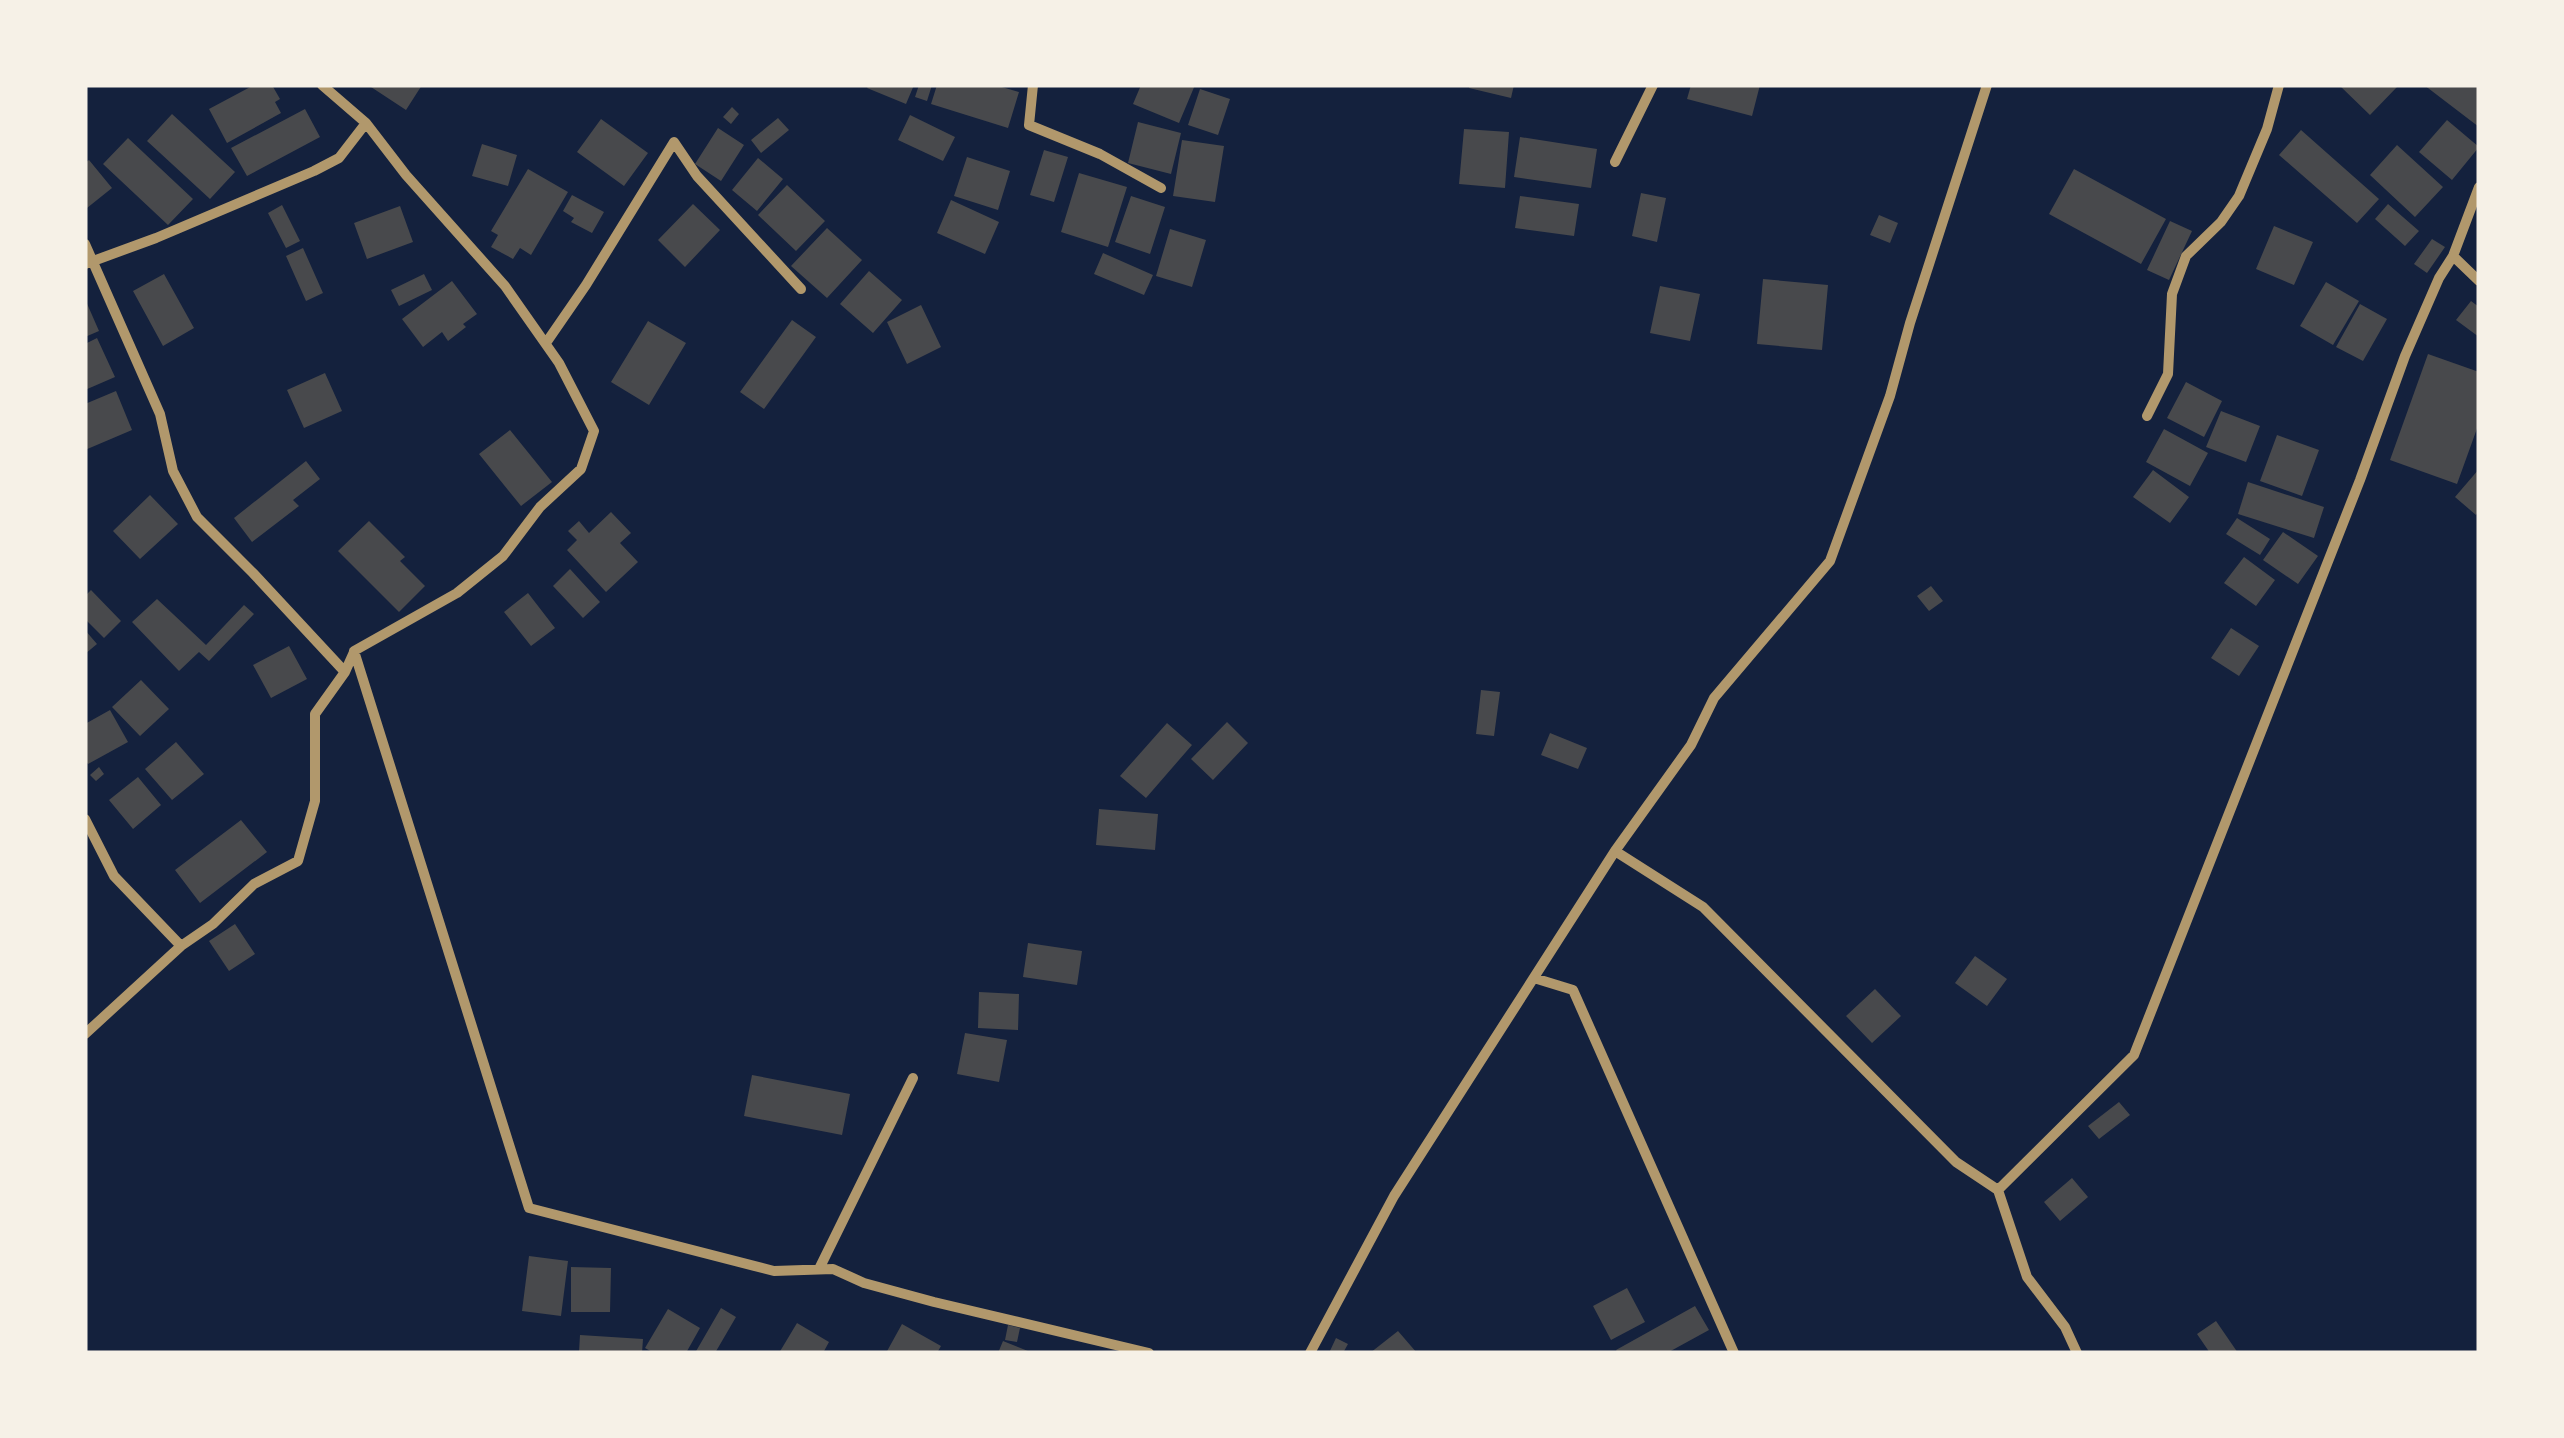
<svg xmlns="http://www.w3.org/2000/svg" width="2564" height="1438" viewBox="0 0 2564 1438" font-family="'Exo 2',sans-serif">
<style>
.building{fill:#48494c}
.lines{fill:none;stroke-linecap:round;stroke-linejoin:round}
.minor{stroke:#b1986c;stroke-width:10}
</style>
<rect width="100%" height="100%" fill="#14213d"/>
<path class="building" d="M254 85H272L280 99 275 102 281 113 227 143 209 109Z
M372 85H422L406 110 371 87Z
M869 85H914L906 104 867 88Z
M919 85H932L927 101 915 97Z
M937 85H995L1019 92 1008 128 931 104Z
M1141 85H1195L1179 123 1133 104Z
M1470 85H1514L1511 98 1469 88Z
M1691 85H1760L1752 116 1687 99Z
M2339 85H2395L2397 87 2370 115Z
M2424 85H2479V127Z
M1200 89 1230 99 1218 135 1188 125Z
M732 107 739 114 731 124 723 117Z
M305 109 320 137 247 176 231 148Z
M172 114 235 172 210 199 147 141Z
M910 115 955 137 943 161 898 140Z
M778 118 789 130 761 153 751 140Z
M601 119 648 153 624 186 577 152Z
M2447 120 2479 147 2452 180 2419 152Z
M1138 122 1181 133 1171 174 1128 163Z
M718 128 744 145 721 181 695 164Z
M1464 129 1509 132 1505 188 1459 184Z
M2301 130 2379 199 2357 223 2279 155Z
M1520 137 1597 149 1591 188 1514 177Z
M128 138 193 199 168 225 103 164Z
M1182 140 1224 146 1215 202 1173 196Z
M482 144 517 155 508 186 472 176Z
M2397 145 2443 187 2415 217 2370 175Z
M1044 150 1068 157 1054 202 1030 195Z
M967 157 1010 171 998 210 954 196Z
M758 158 783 179 757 211 732 190Z
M89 160 112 188 87 208 85 205V163Z
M528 169 568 192 531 255 520 248 513 259 491 247 498 235 491 231Z
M2074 169 2166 219 2141 264 2049 214Z
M1079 173 1127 187 1108 247 1061 232Z
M787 185 825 221 796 251 758 215Z
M1641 193 1666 198 1657 242 1632 236Z
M572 195 604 212 592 233 571 222 574 218 563 211Z
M1131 196 1165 207 1150 254 1115 242Z
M1520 196 1579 204 1574 236 1515 228Z
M951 200 999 222 985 254 937 233Z
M693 204 720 230 685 267 658 240Z
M2388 204 2419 231 2405 246 2375 219Z
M282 205 300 241 286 248 268 213Z
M400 206 413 242 367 259 354 223Z
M1879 215 1898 223 1890 243 1870 235Z
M2170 221 2192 231 2169 280 2147 270Z
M2274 226 2313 242 2294 285 2256 269Z
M827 228 862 260 827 298 791 266Z
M1170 229 1206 240 1192 287 1156 276Z
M2432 239 2445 247 2427 273 2414 264Z
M303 248 323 293 306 301 286 256Z
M1103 253 1153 275 1144 295 1094 274Z
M869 271 902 300 873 333 840 304Z
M164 274 194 328 163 346 133 291Z
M424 274 432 290 399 306 391 290Z
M1763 279 1828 285 1822 350 1757 344Z
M452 281 477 314 463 324 466 327 448 341 442 332 423 347 402 319Z
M2326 282 2359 301 2333 345 2300 326Z
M1660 286 1700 294 1690 341 1650 333Z
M85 299 99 331 85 337Z
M2471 301 2479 307V337L2456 320Z
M2360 304 2387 319 2363 361 2336 347Z
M921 305 941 347 907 364 887 322Z
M792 320 816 337 764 409 740 392Z
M648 321 686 343 649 405 611 382Z
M97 338 115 377 85 390V344Z
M2428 354 2479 372V423L2457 484 2390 460Z
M325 373 342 411 304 428 287 390Z
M2186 382 2222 401 2204 437 2167 418Z
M116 391 132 430 85 450V404Z
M2221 411 2260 426 2246 462 2206 447Z
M2164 429 2208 453 2190 486 2146 462Z
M510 430 552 482 521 506 479 454Z
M2277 435 2319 450 2302 496 2260 481Z
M306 461 320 479 293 500 299 506 252 542 234 518Z
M2479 469V511L2476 515 2455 497Z
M2153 470 2189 497 2170 523 2133 497Z
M2248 482 2324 507 2314 538 2238 514Z
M150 495 178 524 140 559 113 531Z
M611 512 631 533 620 543 638 562 606 592 567 550 577 540 568 531 579 521 589 533Z
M2237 518 2270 539 2260 555 2226 534Z
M369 521 405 557 400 561 425 586 399 612 338 551Z
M2283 532 2318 556 2298 584 2263 560Z
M2244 557 2275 580 2256 606 2224 583Z
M570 569 600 602 583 618 553 586Z
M1931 586 1943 601 1929 611 1917 596Z
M91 590 121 621 104 638 85 619V596Z
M528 593 555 628 531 646 504 612Z
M157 599 206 645 244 605 254 614 209 661 199 652 179 671 132 622Z
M2231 628 2259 646 2239 676 2211 658Z
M85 630 97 644 85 654Z
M289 646 307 679 271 698 253 665Z
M141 680 169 709 140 736 112 707Z
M1481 690 1500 692 1494 736 1476 734Z
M110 710 128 742 88 764 85 760V724Z
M1227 722 1248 743 1213 780 1191 759Z
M1167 723 1192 745 1146 798 1120 776Z
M1550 733 1587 748 1578 769 1541 755Z
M176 742 204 774 172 800 145 769Z
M99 767 104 774 96 781 90 775Z
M138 777 161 805 133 829 109 800Z
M1099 809 1158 814 1155 850 1096 845Z
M241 820 267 852 200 903 175 870Z
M235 924 255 954 229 971 209 941Z
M1028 943 1082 951 1077 985 1023 977Z
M1975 956 2007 979 1987 1006 1955 983Z
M1875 989 1901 1016 1872 1043 1846 1016Z
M979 992 1019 994 1018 1030 978 1028Z
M965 1033 1007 1040 999 1082 957 1074Z
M752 1075 850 1094 842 1135 744 1116Z
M2119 1102 2130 1115 2099 1139 2088 1126Z
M2072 1178 2088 1197 2060 1221 2044 1202Z
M529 1256 568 1261 561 1316 522 1311Z
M571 1267 611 1268 610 1312H571Z
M1627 1288 1645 1322 1611 1340 1593 1306Z
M1695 1306 1709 1330 1667 1353H1618L1616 1350Z
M721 1308 736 1317 715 1353H695Z
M668 1309 700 1328 686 1353H654L645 1348Z
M2216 1321 2238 1353H2210L2197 1334Z
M797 1323 829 1342 823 1353H779Z
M902 1324 941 1346 937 1353H886Z
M1008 1325 1020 1328 1017 1342 1005 1340Z
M1398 1331 1417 1353H1370Z
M580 1335 643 1339 642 1353 579 1352Z
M1336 1338 1348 1344 1343 1353H1329Z
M1003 1341 1033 1353H998Z"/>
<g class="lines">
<path class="minor" d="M1033 85 1029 125 1100 154 1161 188
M366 123 406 175 505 286 559 363 594 431 581 469 540 507 503 556 457 593 354 651 529 1208 774 1271 833 1269 864 1283 934 1302 1149 1353
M1615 162 1653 85
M85 244 160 414 173 471 197 517 253 573 345 672
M2453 256 2479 281
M85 264 156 238 314 171 339 158 366 123 322 85
M546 343 586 285 674 142 697 176 801 289
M2147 416 2168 374 2172 294 2186 256 2221 222 2239 196 2267 129 2279 85
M85 819 114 876 181 946
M1615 851 1703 907 1956 1162 1998 1190 2027 1277 2065 1327 2077 1353
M1534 978 1573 990 1734 1353
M85 1034 181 946 213 924 254 884 298 861 315 801V714L345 672 354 652
M1998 1190 2134 1055 2360 480 2405 356 2439 278 2453 256 2479 187
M819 1269 913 1078
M1310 1353 1394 1196 1615 851 1691 745 1714 698 1830 561 1890 396 1910 323 1987 85"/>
</g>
<rect width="2564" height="1438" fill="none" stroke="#f6f1e7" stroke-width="175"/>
</svg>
